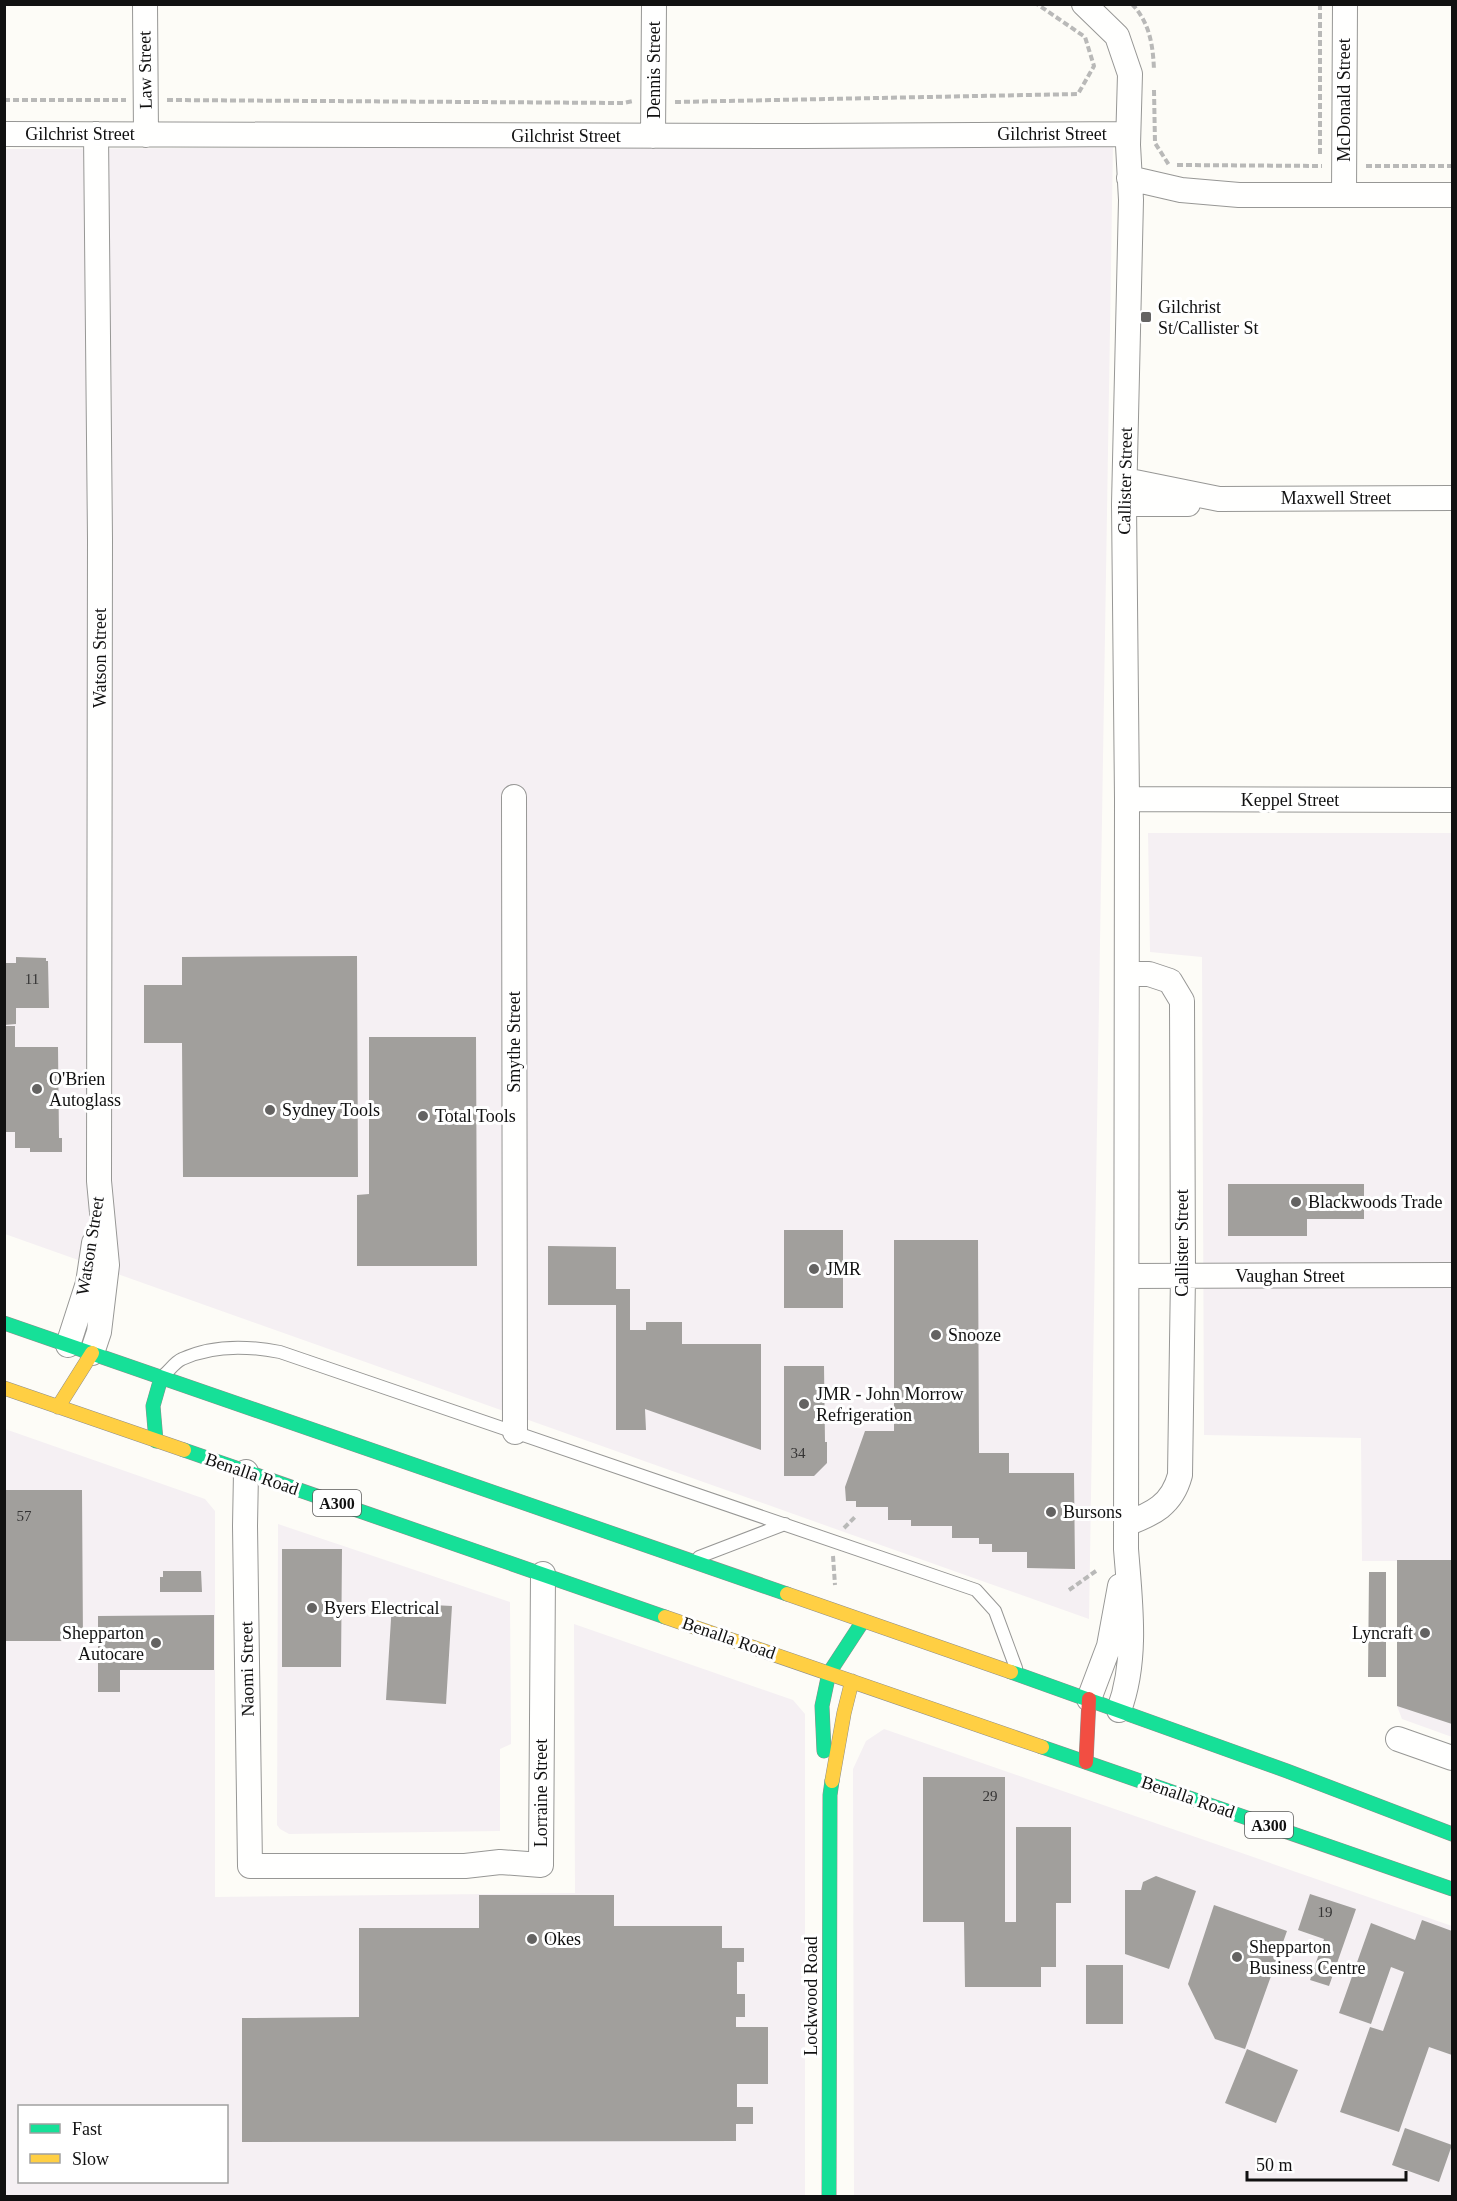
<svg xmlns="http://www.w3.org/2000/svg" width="1457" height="2201" viewBox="0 0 1457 2201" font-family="'Times New Roman',serif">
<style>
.industrial{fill:#f5f0f3;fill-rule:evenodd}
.building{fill:#a19f9c}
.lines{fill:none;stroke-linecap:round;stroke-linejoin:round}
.lane-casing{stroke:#979795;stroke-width:14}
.street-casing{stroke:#979795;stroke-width:26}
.fast-casing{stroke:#8e8d8b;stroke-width:15}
.slow-casing{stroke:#8e8d8b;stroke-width:15}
.jam-casing{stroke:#8e8d8b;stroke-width:15}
.path{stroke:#b9b9b8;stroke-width:4;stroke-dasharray:6 3;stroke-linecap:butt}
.lane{stroke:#fffffe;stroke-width:12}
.street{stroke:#fffffe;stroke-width:24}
.fast{stroke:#16e098;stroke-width:14}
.slow{stroke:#ffcf43;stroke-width:14}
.jam{stroke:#f24e42;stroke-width:14}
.poi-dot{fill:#646362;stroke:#fff;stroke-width:2}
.labels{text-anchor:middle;stroke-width:6;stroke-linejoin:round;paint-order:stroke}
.number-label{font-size:15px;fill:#353434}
.shield{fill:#fff;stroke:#585858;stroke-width:1.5}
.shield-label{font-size:16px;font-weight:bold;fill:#111}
.street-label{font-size:18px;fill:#111;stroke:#fff}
.poi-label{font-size:18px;fill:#111;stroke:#fff;text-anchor:start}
</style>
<rect width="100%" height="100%" fill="#fdfcf7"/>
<path class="industrial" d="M1113 144 1089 1619 5 1234V149Z
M1148 833H1452V1737L1402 1719 1397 1706V1561H1362L1361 1438 1204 1435 1202 957 1150 952Z
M5 1429 205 1499 215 1511V1897L575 1893 574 1624 793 1700 805 1714V2196H5ZM20 2106H226V2182H20Z
M278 1524 510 1602 511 1744 500 1749V1831L289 1834 280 1829 277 1825Z
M884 1729 1452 1926V2196H854L853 1769 866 1741Z"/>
<path class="building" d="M357 956 358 1177H183L182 1043H144V985H182V957Z
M16 957 46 958V961H48L49 1008H16V1024L4 1025V963H16Z
M4 1026H15V1047H58L59 1138H62V1152H30V1148H15V1132H4Z
M369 1037H476L477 1266H357V1195L369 1194Z
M1228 1184H1364V1219H1307V1236H1228Z
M784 1230H843V1308H784Z
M894 1240H978L979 1453H1009V1473H1074L1075 1569 1027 1568V1552H992V1544H979V1538H952V1526H911V1520H888V1507H856V1501H846L845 1487 865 1431H894Z
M548 1246 616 1247V1289H630V1330H646V1322H682V1344H761V1450L645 1409 646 1430H616V1305H548Z
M784 1366H824L825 1442H827V1463L814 1476H784Z
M4 1490H82L83 1641H4Z
M282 1549H342L341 1667H282Z
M1397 1560H1452V1724L1397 1706Z
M163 1571H201L202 1592H160V1577H163Z
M1369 1572H1386V1677H1368Z
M392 1603 452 1606 446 1704 386 1700Z
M214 1615V1670H120V1692H98V1616Z
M923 1777H1005V1922H1016V1827H1071V1903H1056V1967H1041V1987H965L964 1922H923Z
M1156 1876 1196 1891 1169 1969 1125 1954V1890H1141L1143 1882Z
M1310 1894 1356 1909 1329 1986 1310 1980 1324 1939 1298 1930Z
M479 1895H614V1926H722V1948H744V1962H737V1994H745V2017H736V2027H768V2084H737V2107H753V2124H736V2141L242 2142V2018L359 2017V1928H479Z
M1214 1905 1287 1931 1245 2049 1215 2039 1188 1984Z
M1422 1920 1452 1931V2055L1429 2047 1399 2132 1340 2112 1370 2027 1383 2031 1404 1972 1391 1967 1371 2024 1339 2013 1371 1923 1415 1940Z
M1086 1965H1123V2024H1086Z
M1247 2049 1298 2070 1276 2123 1225 2103Z
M1405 2128 1452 2145 1439 2182 1392 2165Z"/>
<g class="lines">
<g class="lane-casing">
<path id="lane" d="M164 1375C170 1370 175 1362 182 1359 212 1345 249 1346 280 1352L976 1590 995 1611 1016 1668
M699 1557 785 1524"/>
</g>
<g class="street-casing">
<path id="street" d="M145 4 146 135
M1084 4 1117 36 1130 74 1128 145 1131 200 1124 504 1127 799 1126 1549C1130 1601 1138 1659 1119 1710
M4 134 804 136 1128 134
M653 136 654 4
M1129 178 1181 190 1239 195H1452
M1344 195 1345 4
M1125 480 1219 499 1452 498
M1124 504H1188
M514 797 515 1432
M1127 799 1452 800
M1127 1276 1452 1275
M68 1345 88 1283 94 1243
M92 1353 99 1332 107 1265 99 1181 100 539 96 134
M246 1472 245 1526 250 1866H465L500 1862 541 1865 543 1574
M1126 1524C1153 1514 1172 1505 1180 1475L1183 1276 1182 1001 1170 981 1149 974H1127
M1089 1699 1109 1646 1120 1586
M1398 1739 1452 1758"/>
</g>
<g class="fast-casing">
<path id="fast" d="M4 1323 787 1594
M156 1441 153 1406 161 1378
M184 1450 665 1617
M1011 1672 1287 1771 1452 1834
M829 1673 863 1621
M1042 1747 1452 1889
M824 1751 822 1706 829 1673
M829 2196 830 1795 832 1781"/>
</g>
<g class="slow-casing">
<path id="slow" d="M4 1388 184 1450
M58 1407 92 1353
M787 1594 1011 1672
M665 1617 1042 1747
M832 1781 844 1713 852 1681"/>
</g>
<g class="jam-casing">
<path id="jam" d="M1086 1762 1089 1699"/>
</g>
<path class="path" d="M1132 4C1150 23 1153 46 1154 70
M1154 90 1155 143 1169 165
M4 100H126
M167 100 624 103 633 101
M675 102 1078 94 1094 66 1085 37 1037 4
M1320 154V4
M1177 165 1322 166
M1366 166H1452
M844 1528 855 1517
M833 1556 835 1585
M1069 1590 1096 1571"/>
<use href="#lane" class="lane"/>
<use href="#street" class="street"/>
<use href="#fast" class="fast"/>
<use href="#slow" class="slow"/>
<use href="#jam" class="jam"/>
</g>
<g class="poi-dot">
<rect x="1140" y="311" width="12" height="12" rx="3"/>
<circle cx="37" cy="1089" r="6"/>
<circle cx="270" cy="1110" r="6"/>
<circle cx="423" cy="1116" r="6"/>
<circle cx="1296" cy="1202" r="6"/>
<circle cx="814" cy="1269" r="6"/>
<circle cx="936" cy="1335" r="6"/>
<circle cx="804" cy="1404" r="6"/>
<circle cx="1051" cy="1512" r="6"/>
<circle cx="312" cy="1608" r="6"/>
<circle cx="1425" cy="1633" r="6"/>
<circle cx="156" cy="1643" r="6"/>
<circle cx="532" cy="1939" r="6"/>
<circle cx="1237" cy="1957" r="6"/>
</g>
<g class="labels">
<g class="number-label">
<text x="32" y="984">11</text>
<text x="798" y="1458">34</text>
<text x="24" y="1521">57</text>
<text x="990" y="1801">29</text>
<text x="1325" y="1917">19</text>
</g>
<g class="shield">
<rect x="313" y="1490" width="48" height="26" rx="4.5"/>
<rect x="1245" y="1812" width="48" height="26" rx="4.5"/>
</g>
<g class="shield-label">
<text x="337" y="1509">A300</text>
<text x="1269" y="1831">A300</text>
</g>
<g class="street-label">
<text transform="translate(145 70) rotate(-91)" y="6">Law Street</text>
<text transform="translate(654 70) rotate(-90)" y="6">Dennis Street</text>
<text transform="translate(1344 100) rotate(-90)" y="6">McDonald Street</text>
<text x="80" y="140">Gilchrist Street</text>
<text x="1052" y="140">Gilchrist Street</text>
<text x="566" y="142">Gilchrist Street</text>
<text transform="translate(1125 481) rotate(-89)" y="6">Callister Street</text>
<text x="1336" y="504">Maxwell Street</text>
<text transform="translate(100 658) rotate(-90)" y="6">Watson Street</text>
<text x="1290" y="806">Keppel Street</text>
<text transform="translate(514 1042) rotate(-90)" y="6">Smythe Street</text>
<text transform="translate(1182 1243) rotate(-90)" y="6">Callister Street</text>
<text transform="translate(90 1246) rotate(-81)" y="6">Watson Street</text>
<text x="1290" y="1282">Vaughan Street</text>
<text transform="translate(252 1474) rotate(19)" y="6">Benalla Road</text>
<text transform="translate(729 1638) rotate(19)" y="6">Benalla Road</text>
<text transform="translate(247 1669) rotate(-91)" y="6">Naomi Street</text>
<text transform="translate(541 1793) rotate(-90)" y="6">Lorraine Street</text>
<text transform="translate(1188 1797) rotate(19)" y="6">Benalla Road</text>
<text transform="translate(811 1996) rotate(-90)" y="6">Lockwood Road</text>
</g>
<g class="poi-label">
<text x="1158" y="313">Gilchrist<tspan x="1158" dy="21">St/Callister St</tspan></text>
<text x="49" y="1085">O'Brien<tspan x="49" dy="21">Autoglass</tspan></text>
<text x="282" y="1116">Sydney Tools</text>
<text x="435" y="1122">Total Tools</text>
<text x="1308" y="1208">Blackwoods Trade</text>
<text x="826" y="1275">JMR</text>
<text x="948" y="1341">Snooze</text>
<text x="816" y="1400">JMR - John Morrow<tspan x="816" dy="21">Refrigeration</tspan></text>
<text x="1063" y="1518">Bursons</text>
<text x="324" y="1614">Byers Electrical</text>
<text x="144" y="1639" text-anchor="end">Shepparton<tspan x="144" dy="21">Autocare</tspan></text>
<text x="1413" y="1639" text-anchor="end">Lyncraft</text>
<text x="544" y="1945">Okes</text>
<text x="1249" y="1953">Shepparton<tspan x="1249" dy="21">Business Centre</tspan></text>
</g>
</g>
<rect width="1457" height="2201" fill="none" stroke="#111111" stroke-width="12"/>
<rect x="18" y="2105" width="210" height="78" fill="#ffffff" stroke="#a0a0a0" stroke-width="1.5"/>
<rect x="30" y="2124" width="30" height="9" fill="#16e098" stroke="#a0a0a0" stroke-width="1.5"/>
<text x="72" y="2135" font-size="18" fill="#111111">Fast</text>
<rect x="30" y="2154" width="30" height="9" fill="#ffcf43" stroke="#a0a0a0" stroke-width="1.5"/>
<text x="72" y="2165" font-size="18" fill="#111111">Slow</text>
<path d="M1247 2171v9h159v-9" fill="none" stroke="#111111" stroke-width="3"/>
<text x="1256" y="2171" font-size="18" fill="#111111" stroke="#ffffff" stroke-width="4.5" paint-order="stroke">50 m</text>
</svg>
